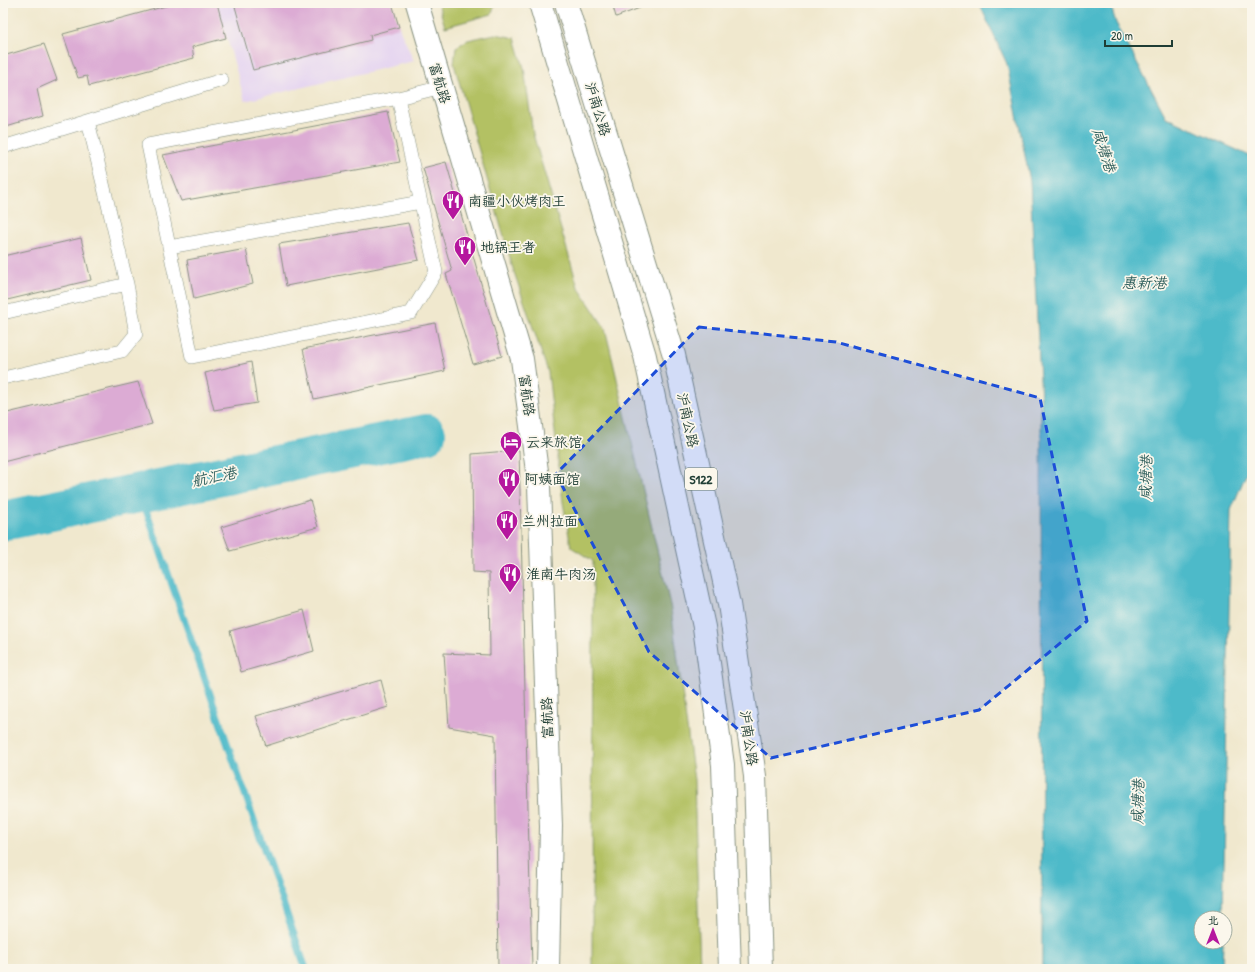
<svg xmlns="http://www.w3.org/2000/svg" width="1255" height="972" viewBox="0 0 1255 972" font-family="'Patrick Hand','LXGW WenKai TC',sans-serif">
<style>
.built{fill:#e4d3f1}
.green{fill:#b3c164;stroke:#697f4c}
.water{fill:#4ebac9;stroke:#367c7e}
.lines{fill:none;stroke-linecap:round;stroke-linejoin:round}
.stream{stroke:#4ebac9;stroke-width:7}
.river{stroke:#4ebac9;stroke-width:40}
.building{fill:#dcabd4}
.service-casing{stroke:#889281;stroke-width:14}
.minor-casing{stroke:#889281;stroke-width:24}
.primary-casing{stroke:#889281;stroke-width:24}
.service{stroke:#fff;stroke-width:13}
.minor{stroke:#fff;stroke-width:22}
.primary{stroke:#fff;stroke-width:22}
.marked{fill:#1d4ed8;fill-opacity:0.2;stroke:#1d4ed8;stroke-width:3;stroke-dasharray:8 5;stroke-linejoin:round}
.labels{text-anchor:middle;stroke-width:3.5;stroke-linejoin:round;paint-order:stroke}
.shield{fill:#fbf7ec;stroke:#61756b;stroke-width:1}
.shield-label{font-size:13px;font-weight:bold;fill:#1f3d34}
.street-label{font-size:14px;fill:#1f3d34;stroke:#fbf7ec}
.poi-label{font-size:14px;fill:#1f3d34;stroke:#fbf7ec;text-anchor:start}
.water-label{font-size:15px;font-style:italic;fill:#2b5c59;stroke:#fbf7ec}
</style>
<rect width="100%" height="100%" fill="#fbf7ec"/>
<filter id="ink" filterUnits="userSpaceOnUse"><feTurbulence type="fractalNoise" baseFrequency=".025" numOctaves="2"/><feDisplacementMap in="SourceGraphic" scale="8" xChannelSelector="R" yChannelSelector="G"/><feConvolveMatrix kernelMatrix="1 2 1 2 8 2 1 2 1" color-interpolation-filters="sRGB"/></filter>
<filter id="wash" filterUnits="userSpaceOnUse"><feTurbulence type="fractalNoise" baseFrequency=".012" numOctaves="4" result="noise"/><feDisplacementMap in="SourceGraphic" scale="16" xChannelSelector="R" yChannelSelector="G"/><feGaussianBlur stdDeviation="0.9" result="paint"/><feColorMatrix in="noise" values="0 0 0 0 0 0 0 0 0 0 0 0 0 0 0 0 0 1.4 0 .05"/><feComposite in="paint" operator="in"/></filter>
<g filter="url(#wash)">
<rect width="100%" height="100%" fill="#f0e8ce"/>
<path class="built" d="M217 3H392L399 27 414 61 245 101Z"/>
<path class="green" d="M438 3H495L492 14 445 27Z
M495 34 515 38 524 68 533 134 578 287 605 328 671 609 694 780 700 969H592L593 561 571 547 563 502 548 372 514 272 454 64 456 47 468 40Z"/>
<path class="water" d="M979 3H1110L1116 23 1166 117 1252 157V460L1231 510 1223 918H1201V942H1223L1222 969H1042L1041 400 1030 181 1007 64Z"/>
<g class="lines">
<path class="stream" d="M140 493 306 969"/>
<path class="river" d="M3 521 426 434"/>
</g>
<g id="blocks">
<path class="building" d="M177 3H217L226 38 192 47 194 58 89 86 87 76 78 78 63 34Z
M234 3H392L399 27 370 35 371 40 253 70Z
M612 3H653L616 17Z
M44 44 57 80 37 89 43 116 3 128V56Z
M388 112 400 162 181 201 163 155Z
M446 162 502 356 473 364 446 274 452 271 423 168Z
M408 223 419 260 286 286 279 244Z
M81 238 91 280 3 301V256Z
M246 249 253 284 194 299 187 260Z
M435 323 445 371 314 399 303 349Z
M251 362 257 403 214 410 205 373Z
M138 382 152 424 3 462V414Z
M519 450 532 969H498L495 735 449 727 444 653 490 655 489 573 473 572 472 454Z
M310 500 318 527 230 551 221 527Z
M304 610 314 651 241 672 230 631Z
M381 680 388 707 266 746 256 716Z"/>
</g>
</g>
<g filter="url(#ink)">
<use href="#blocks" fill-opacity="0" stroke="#889281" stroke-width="1"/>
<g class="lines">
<g class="service-casing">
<path id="service" d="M398 98 436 272 411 313 192 357 148 145 398 98 442 87
M88 121 222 80
M3 147 88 121 127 284 136 334 122 351 3 378
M169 247 421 202
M3 313 127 284"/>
</g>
<g class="minor-casing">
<path id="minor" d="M417 3 522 359 539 486 551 826 548 969"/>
</g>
<g class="primary-casing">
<path id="primary" d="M540 3 645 356 704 627 723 765 730 969
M566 3 674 355 729 604 755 776 761 969"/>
</g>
<use href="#service" class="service"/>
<use href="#minor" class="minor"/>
<use href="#primary" class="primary"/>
</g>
</g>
<path class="marked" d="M699 327 836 342 1040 398 1087 621 979 710 771 758 649 652 556 474Z"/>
<defs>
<g id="restaurant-pin" transform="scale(1.15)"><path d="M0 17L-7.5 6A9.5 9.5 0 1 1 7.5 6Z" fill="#b5179e" stroke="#fbf7ec"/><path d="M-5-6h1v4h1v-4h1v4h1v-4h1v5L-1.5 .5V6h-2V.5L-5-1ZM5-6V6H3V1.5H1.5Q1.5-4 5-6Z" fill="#fff"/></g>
<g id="hotel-pin" transform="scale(1.15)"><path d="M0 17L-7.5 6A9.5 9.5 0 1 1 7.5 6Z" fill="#b5179e" stroke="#fbf7ec"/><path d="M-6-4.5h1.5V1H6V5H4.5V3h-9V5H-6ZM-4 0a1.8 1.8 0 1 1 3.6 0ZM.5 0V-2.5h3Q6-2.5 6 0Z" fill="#fff"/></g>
</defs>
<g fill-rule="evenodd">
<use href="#restaurant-pin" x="453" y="201"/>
<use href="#restaurant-pin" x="465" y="247"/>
<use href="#hotel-pin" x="511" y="442"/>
<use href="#restaurant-pin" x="509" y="479"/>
<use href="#restaurant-pin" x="507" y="521"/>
<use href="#restaurant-pin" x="510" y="574"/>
</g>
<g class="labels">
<rect class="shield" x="685" y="468" width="32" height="22" rx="3"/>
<g class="shield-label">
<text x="701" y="484">S122</text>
</g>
<g class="street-label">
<text transform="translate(440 83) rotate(73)" y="5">富航路</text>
<text transform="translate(598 109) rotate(73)" y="5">沪南公路</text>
<text transform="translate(527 395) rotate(82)" y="5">富航路</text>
<text transform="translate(688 420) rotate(78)" y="5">沪南公路</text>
<text transform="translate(547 718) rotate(-92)" y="5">富航路</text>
<text transform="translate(749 738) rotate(82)" y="5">沪南公路</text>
</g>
<g class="poi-label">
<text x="468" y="206">南疆小伙烤肉王</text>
<text x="480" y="252">地锅王者</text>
<text x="526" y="447">云来旅馆</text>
<text x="524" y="484">阿姨面馆</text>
<text x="522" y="526">兰州拉面</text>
<text x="526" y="579">淮南牛肉汤</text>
</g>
<g class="water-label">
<text transform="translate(1104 150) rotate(72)" y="5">咸塘港</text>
<text x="1144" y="288">惠新港</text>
<text transform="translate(214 477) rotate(-12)" y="5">航汇港</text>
<text transform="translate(1146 478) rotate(-89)" y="5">咸塘港</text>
<text transform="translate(1138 802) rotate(-89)" y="5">咸塘港</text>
</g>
</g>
<rect width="1255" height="972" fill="none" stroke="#fbf7ec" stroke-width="16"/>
<g transform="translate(1213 930)"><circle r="19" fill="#fbf7ec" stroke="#a3ada2"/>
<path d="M0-3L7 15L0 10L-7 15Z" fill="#b5179e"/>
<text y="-6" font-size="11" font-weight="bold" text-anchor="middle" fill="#1f3d34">北</text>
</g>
<path d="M1105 40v6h67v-6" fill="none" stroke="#1f3d34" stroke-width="2"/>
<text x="1111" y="40" font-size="12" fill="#1f3d34" stroke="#fbf7ec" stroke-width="3" paint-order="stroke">20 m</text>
</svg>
